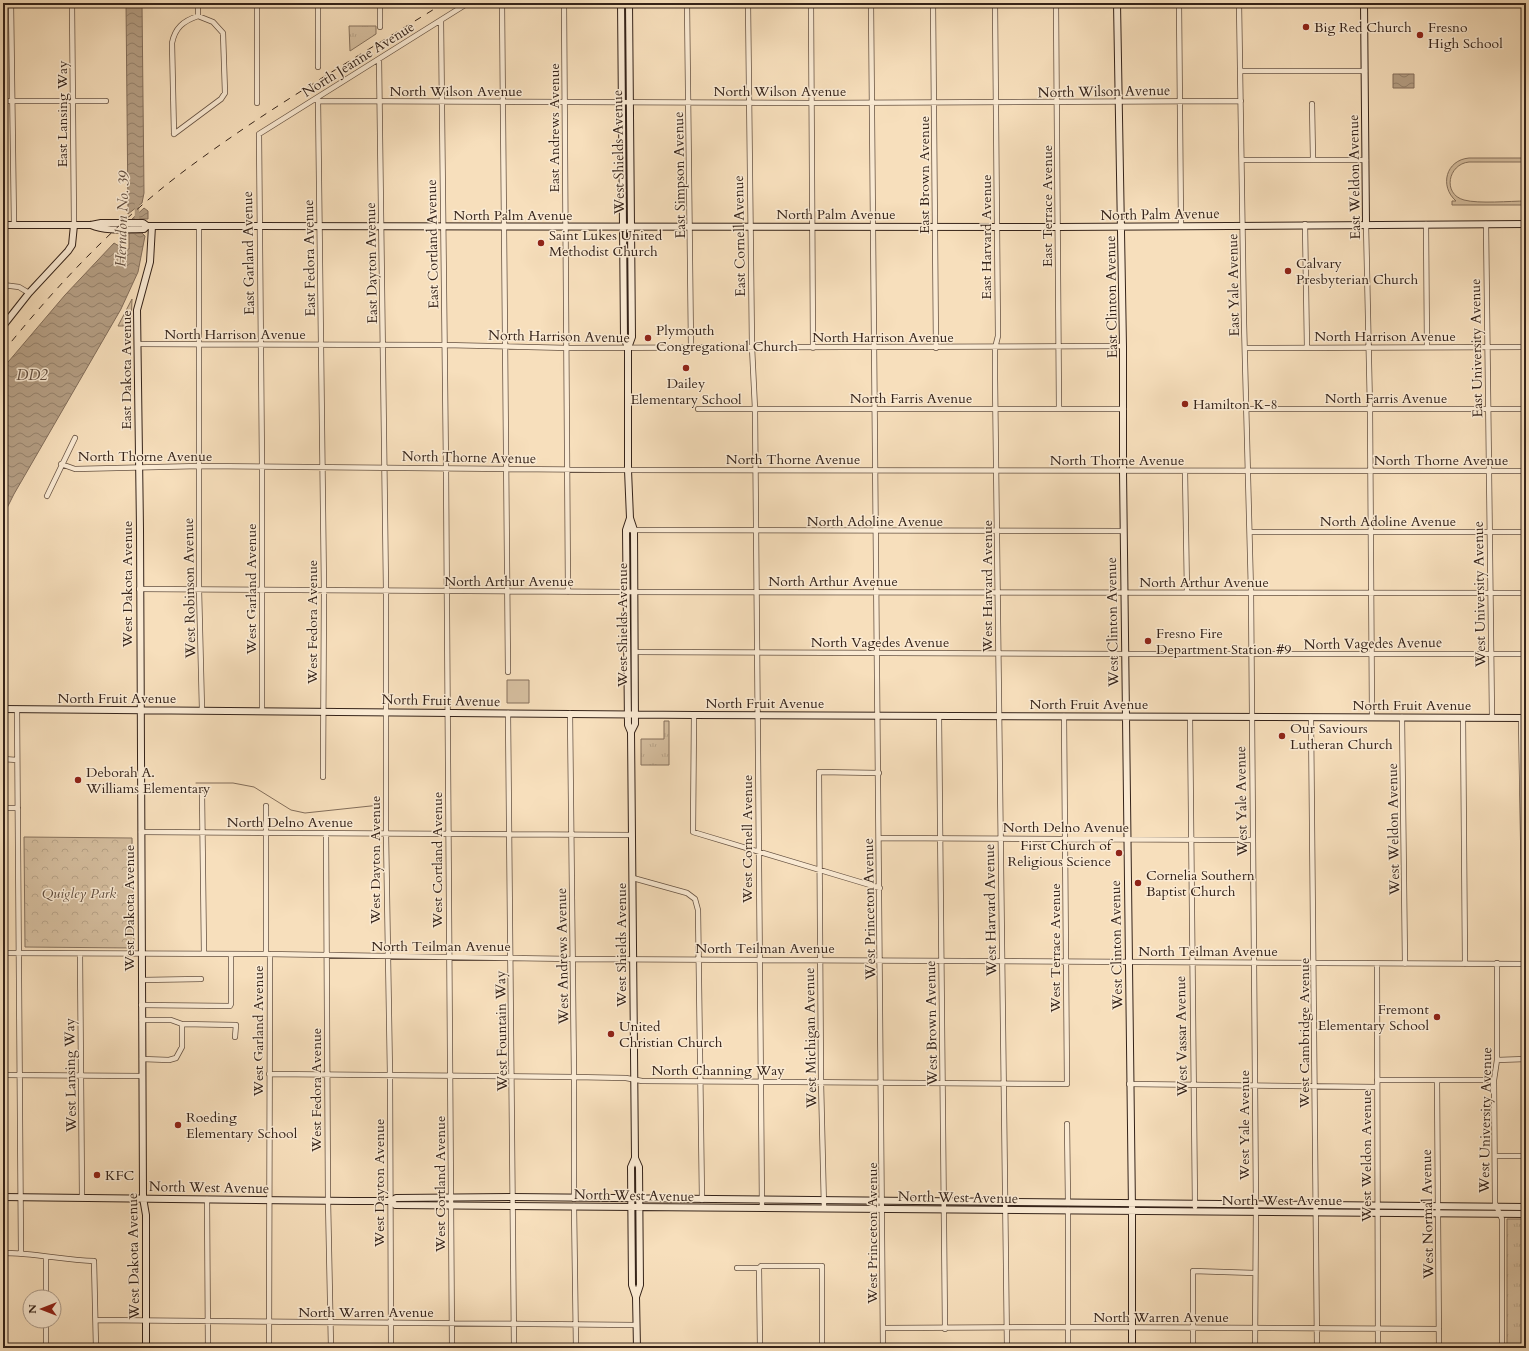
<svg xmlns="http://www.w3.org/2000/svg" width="1529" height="1351" viewBox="0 0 1529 1351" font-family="Cardo,serif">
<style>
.grass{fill:url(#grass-tufts);stroke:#86715c}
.park{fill:url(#park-crowns);stroke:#86715c}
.garden{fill:#d6bfa0;stroke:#86715c}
.water{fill:url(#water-waves);stroke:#826d5a}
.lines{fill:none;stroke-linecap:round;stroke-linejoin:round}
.stream{stroke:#826d5a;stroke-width:1}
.canal{stroke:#b59f85;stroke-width:4.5}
.street-casing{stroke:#665242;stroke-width:6}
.secondary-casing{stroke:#352319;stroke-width:8}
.street{stroke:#faead3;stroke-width:4.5}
.secondary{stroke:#faead3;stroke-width:6}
.rail{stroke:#352319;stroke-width:1;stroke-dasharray:7 7;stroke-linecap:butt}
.poi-dot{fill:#8f2418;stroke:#faead3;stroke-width:1.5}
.labels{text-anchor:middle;stroke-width:3;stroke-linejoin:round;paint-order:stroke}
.poi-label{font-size:14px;fill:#352319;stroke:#faead3;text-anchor:start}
.street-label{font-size:14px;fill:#352319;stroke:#faead3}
.park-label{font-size:14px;font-style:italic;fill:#5d4a3b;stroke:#faead3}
.water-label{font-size:15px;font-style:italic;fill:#624e3f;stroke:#faead3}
</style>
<defs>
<pattern id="grass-tufts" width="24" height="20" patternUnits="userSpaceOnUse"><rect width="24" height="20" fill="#d6bfa0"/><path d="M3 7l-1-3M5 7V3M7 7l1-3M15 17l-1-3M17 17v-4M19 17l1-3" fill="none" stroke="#b8a489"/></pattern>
<pattern id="park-crowns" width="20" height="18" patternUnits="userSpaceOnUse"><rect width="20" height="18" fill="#d6bfa0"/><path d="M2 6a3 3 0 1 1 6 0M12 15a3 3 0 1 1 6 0" fill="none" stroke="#b8a489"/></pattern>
<pattern id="water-waves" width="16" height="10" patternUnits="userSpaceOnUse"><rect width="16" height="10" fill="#b59f85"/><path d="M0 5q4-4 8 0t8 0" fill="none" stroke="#94816c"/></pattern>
</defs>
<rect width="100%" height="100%" fill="#f7dfbc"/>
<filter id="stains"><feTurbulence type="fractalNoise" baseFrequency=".005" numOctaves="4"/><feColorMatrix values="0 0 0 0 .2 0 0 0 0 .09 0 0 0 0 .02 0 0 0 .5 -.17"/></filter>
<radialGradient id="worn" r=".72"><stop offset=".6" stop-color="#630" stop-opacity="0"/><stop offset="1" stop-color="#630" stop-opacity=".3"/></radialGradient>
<path class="grass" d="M349 26H376V34L350 51Z
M132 299 131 326H118Z
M664 721H669V765H641V739H664Z
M1507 1219H1526V1348H1507Z"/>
<path class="park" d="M24 837 132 838 134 948 25 947Z"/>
<path class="garden" d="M1469 158H1526V162H1469C1448 164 1442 194 1464 200 1479 204 1510 201 1526 201V205H1452V201H1456C1439 186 1446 160 1469 158Z
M507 680H529V703H507Z"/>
<path class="water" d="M126 3H142L144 193 142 203 128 214Z
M1393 74H1414V88H1393Z
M144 208 148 211V219H132Z
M129 233H142L145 236 138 272 121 309 14 494 3 516V368L65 295 114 243 124 249H129Z"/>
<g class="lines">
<path class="stream" d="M196 783H233L254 787 291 810 305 813 380 805"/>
<path class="canal" d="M137 203V219"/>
<g class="street-casing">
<path id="street" d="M11 3 14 225
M72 3 74 225
M198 3V16
M257 3V103
M318 3V67
M380 3V27
M502 3 508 672
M564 3 568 592
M687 3 691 347
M748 3 752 347 755 409 762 1208
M811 3 813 348
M871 3 883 1348
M933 3 936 348
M995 3 998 336 995 348V379L1007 1348
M1056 3 1059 409
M1179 3 1181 226
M1239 3 1244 323 1251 592 1256 1205 1255 1348
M441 21 446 467 452 1348
M379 59 386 590V834L390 1075 391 1348
M1241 71H1365
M318 99 324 590 323 777
M3 101H106
M319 101 811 103 1241 101
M1312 104 1313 159
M174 134 221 99 225 93 223 33 213 22 198 16
M174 134 172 43C175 28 183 21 198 16
M1242 160H1366
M1305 224 1307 348
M1366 224 1370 409 1372 717
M1426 224 1427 347
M1486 224 1492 717
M199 226V589L202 710
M3 285 19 287 29 293
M139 344 445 345 568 348 1123 346
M1245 348 1526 347
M698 409H1124
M1246 409H1526
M61 464 75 469 200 466 628 470 1526 471
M1185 471 1187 592
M47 496 75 438
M626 530 1123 531
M1250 532H1526
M139 589 626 592 1526 593
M635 652 1125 654
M1125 654H1526
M17 709 21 1253
M262 711V467L259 134 468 3
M508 713 514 1348
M570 713 574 1077V1199
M694 715 693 832 880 888
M939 716 945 1329
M1190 717 1195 1207
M1311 717 1317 1348
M1402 717 1405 964
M1463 718 1465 964
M1521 718 1525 964
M3 759 17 760
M202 793 204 954
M266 806V954
M3 808H18
M141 832 632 835
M326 833 328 1200 331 1348
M879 838 1253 840
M633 878 687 893 695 899 698 910 702 1200
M3 953 266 954 573 959 1526 964
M80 954 82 1197
M1497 963V1060L1494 1080 1495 1203 1502 1219V1348
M1377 964 1378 1348
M142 980 201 979
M141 1005 230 1006 231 1004V954
M142 1020H171L182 1024 236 1025 235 1037
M142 1059 169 1060 176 1058 182 1047V1024
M1497 1060 1526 1059
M269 1074 574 1077 626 1078 642 1081 1067 1084 1064 716
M3 1075 142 1076
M1377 1080H1494
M1437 1080 1439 1348
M1129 1084 1377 1087
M1067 1124 1068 1202
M1495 1156H1526
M207 1199 208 1348
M574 1206 576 1348
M824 1208 821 1082 819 772 879 773
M1068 1210V1348
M3 1253C34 1253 64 1260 94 1261L96 1348
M46 1257V1297
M737 1268H759L761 1266H822V1348
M759 1268 760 1348
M96 1320 636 1325
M46 1321V1348
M883 1328 1068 1327 1439 1329
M269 1348 270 954
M1193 1348V1271L1255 1273"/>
</g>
<g class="secondary-casing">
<path id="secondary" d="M621 3 624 337 628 348V470L630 518 634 530 635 724 631 732
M1117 3 1123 346V471L1132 1210V1348
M1364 3 1366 224
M3 225H91L101 223H143L147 226H152L1058 227 1526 224
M91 225C107 232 126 229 144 229L147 226
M3 326 29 293 68 251 72 245 74 225
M628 348 632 337 629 3
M630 518 626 530 628 725 631 732 635 1158 631 1167 632 1285 636 1297
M3 709 694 715 1526 718
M635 1158 639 1167 640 1285 636 1297 637 1348
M3 1197 352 1201H391L395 1205 1526 1214
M391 1201 396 1198 513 1197 1526 1207
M146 1348V1215L143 1198 140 529 137 310 150 262 152 226"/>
</g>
<use href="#street" class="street"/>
<use href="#secondary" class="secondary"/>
<path class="rail" d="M3 352C60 281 125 213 199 160 277 103 362 54 444 3"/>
</g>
<g class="poi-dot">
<circle cx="1306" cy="27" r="4"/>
<circle cx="1420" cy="35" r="4"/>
<circle cx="541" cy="243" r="4"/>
<circle cx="1288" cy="271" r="4"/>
<circle cx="648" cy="338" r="4"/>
<circle cx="686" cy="368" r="4"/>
<circle cx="1185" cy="404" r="4"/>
<circle cx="1148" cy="641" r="4"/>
<circle cx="1282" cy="736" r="4"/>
<circle cx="78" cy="780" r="4"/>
<circle cx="1119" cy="853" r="4"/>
<circle cx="1138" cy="883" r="4"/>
<circle cx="1437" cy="1017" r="4"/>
<circle cx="611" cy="1034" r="4"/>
<circle cx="178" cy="1125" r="4"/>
<circle cx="97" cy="1175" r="4"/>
</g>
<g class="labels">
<g class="poi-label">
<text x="1314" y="32">Big Red Church</text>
<text x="1428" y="32">Fresno<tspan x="1428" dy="16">High School</tspan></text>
<text x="549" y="240">Saint Lukes United<tspan x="549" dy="16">Methodist Church</tspan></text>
<text x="1296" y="268">Calvary<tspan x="1296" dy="16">Presbyterian Church</tspan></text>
<text x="656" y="335">Plymouth<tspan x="656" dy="16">Congregational Church</tspan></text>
<text x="686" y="388" text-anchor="middle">Dailey<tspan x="686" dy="16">Elementary School</tspan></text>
<text x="1193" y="409">Hamilton K-8</text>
<text x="1156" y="638">Fresno Fire<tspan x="1156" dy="16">Department Station #9</tspan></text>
<text x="1290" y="733">Our Saviours<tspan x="1290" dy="16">Lutheran Church</tspan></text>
<text x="86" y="777">Deborah A.<tspan x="86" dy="16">Williams Elementary</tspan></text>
<text x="1111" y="850" text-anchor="end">First Church of<tspan x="1111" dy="16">Religious Science</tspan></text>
<text x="1146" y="880">Cornelia Southern<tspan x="1146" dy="16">Baptist Church</tspan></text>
<text x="1429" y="1014" text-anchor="end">Fremont<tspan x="1429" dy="16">Elementary School</tspan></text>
<text x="619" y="1031">United<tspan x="619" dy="16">Christian Church</tspan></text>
<text x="186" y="1122">Roeding<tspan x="186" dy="16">Elementary School</tspan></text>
<text x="105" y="1180">KFC</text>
</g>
<g class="street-label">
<text transform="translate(358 59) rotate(-32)" y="5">North Jeanne Avenue</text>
<text x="456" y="96">North Wilson Avenue</text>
<text x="780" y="96">North Wilson Avenue</text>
<text transform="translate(1104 91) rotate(-1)" y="5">North Wilson Avenue</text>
<text transform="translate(62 114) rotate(-90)" y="5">East Lansing Way</text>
<text transform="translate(554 128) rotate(-90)" y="5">East Andrews Avenue</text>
<text transform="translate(618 152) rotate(-91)" y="5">West Shields Avenue</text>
<text transform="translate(679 175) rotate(-91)" y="5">East Simpson Avenue</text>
<text transform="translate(924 175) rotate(-90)" y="5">East Brown Avenue</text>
<text transform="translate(1354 177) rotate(-91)" y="5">East Weldon Avenue</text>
<text transform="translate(1047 206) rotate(-90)" y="5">East Terrace Avenue</text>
<text x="836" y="219">North Palm Avenue</text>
<text transform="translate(1160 214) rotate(-1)" y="5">North Palm Avenue</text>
<text x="513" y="220">North Palm Avenue</text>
<text transform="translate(739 236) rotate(-91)" y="5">East Cornell Avenue</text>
<text transform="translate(986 237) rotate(-90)" y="5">East Harvard Avenue</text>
<text transform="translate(432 244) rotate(-91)" y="5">East Cortland Avenue</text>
<text transform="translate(248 253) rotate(-91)" y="5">East Garland Avenue</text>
<text transform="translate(309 258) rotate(-91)" y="5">East Fedora Avenue</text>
<text transform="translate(371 263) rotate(-91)" y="5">East Dayton Avenue</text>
<text transform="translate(1233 285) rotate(-91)" y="5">East Yale Avenue</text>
<text transform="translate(1111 297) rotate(-91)" y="5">East Clinton Avenue</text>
<text x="235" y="339">North Harrison Avenue</text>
<text transform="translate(559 336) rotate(1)" y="5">North Harrison Avenue</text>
<text x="1385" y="341">North Harrison Avenue</text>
<text x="883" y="342">North Harrison Avenue</text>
<text transform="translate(1476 348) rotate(-91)" y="5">East University Avenue</text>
<text transform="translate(126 370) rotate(-90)" y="5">East Dakota Avenue</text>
<text x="911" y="403">North Farris Avenue</text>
<text x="1386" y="403">North Farris Avenue</text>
<text x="145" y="461">North Thorne Avenue</text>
<text transform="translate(469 457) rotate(1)" y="5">North Thorne Avenue</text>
<text x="793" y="464">North Thorne Avenue</text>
<text x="1117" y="465">North Thorne Avenue</text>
<text x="1441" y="465">North Thorne Avenue</text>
<text x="875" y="526">North Adoline Avenue</text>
<text x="1388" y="526">North Adoline Avenue</text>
<text x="509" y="586">North Arthur Avenue</text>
<text x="833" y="586">North Arthur Avenue</text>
<text x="1204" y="587">North Arthur Avenue</text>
<text transform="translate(127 584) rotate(-90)" y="5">West Dakota Avenue</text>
<text transform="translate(987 586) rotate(-90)" y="5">West Harvard Avenue</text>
<text transform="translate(189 588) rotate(-91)" y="5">West Robinson Avenue</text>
<text transform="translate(251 589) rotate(-90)" y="5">West Garland Avenue</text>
<text transform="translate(1479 594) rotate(-91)" y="5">West University Avenue</text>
<text transform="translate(312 622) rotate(-90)" y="5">West Fedora Avenue</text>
<text transform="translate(1112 622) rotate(-91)" y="5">West Clinton Avenue</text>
<text transform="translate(622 625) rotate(-90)" y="5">West Shields Avenue</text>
<text x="880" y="647">North Vagedes Avenue</text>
<text transform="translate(1373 643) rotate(-1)" y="5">North Vagedes Avenue</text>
<text x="117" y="703">North Fruit Avenue</text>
<text transform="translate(441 700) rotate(1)" y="5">North Fruit Avenue</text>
<text x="765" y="708">North Fruit Avenue</text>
<text x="1089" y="709">North Fruit Avenue</text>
<text x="1412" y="710">North Fruit Avenue</text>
<text transform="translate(1241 801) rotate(-91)" y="5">West Yale Avenue</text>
<text x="290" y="827">North Delno Avenue</text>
<text x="1066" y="832">North Delno Avenue</text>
<text transform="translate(1393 829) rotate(-91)" y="5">West Weldon Avenue</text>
<text transform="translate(747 839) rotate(-90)" y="5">West Cornell Avenue</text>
<text transform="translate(375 860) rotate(-90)" y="5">West Dayton Avenue</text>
<text transform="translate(437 860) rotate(-90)" y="5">West Cortland Avenue</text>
<text transform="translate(129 908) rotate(-90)" y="5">West Dakota Avenue</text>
<text transform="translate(869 909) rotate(-91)" y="5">West Princeton Avenue</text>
<text transform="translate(990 910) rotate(-91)" y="5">West Harvard Avenue</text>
<text transform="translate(621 945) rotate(-90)" y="5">West Shields Avenue</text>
<text transform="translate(1116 945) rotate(-91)" y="5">West Clinton Avenue</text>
<text x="441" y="951">North Teilman Avenue</text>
<text x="765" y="953">North Teilman Avenue</text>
<text transform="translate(1055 948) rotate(-90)" y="5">West Terrace Avenue</text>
<text x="1208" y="956">North Teilman Avenue</text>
<text transform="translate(562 956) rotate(-91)" y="5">West Andrews Avenue</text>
<text transform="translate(931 1023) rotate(-91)" y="5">West Brown Avenue</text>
<text transform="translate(258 1031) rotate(-90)" y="5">West Garland Avenue</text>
<text transform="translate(501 1031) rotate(-91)" y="5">West Fountain Way</text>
<text transform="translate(1304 1033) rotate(-90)" y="5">West Cambridge Avenue</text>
<text transform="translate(1181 1036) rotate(-91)" y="5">West Vassar Avenue</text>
<text transform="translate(810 1038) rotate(-91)" y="5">West Michigan Avenue</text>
<text x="718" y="1075">North Channing Way</text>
<text transform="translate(70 1075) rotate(-91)" y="5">West Lansing Way</text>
<text transform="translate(316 1090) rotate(-90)" y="5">West Fedora Avenue</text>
<text transform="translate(1485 1120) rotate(-89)" y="5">West University Avenue</text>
<text transform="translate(1244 1125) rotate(-90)" y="5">West Yale Avenue</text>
<text transform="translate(1366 1156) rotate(-90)" y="5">West Weldon Avenue</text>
<text transform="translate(379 1183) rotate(-90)" y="5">West Dayton Avenue</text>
<text transform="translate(440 1184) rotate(-90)" y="5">West Cortland Avenue</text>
<text transform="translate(209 1187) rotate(1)" y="5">North West Avenue</text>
<text transform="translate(634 1195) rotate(1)" y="5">North West Avenue</text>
<text transform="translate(958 1197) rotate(1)" y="5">North West Avenue</text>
<text x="1282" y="1205">North West Avenue</text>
<text transform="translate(1427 1214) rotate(-91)" y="5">West Normal Avenue</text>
<text transform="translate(872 1233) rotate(-90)" y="5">West Princeton Avenue</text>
<text transform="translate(133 1256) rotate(-91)" y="5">West Dakota Avenue</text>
<text x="366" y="1317">North Warren Avenue</text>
<text x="1161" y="1322">North Warren Avenue</text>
</g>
<g class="park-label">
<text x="79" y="898">Quigley Park</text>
</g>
<g class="water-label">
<text transform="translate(122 219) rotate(-88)" y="5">Herndon No. 39</text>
<text x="32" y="380">DD2</text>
</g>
</g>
<rect width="1529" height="1351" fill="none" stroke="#f7dfbc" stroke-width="16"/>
<rect x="4" y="4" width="1521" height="1343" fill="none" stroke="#352319" stroke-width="2"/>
<rect x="8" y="8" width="1513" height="1335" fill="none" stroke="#352319"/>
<g transform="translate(42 1309) rotate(270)"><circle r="19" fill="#faead3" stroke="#ab9a89"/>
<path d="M0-3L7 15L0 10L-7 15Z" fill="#8f2418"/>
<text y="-6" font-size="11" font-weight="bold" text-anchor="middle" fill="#352319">N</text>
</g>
<rect width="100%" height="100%" filter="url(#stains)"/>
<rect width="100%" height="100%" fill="url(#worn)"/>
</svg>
